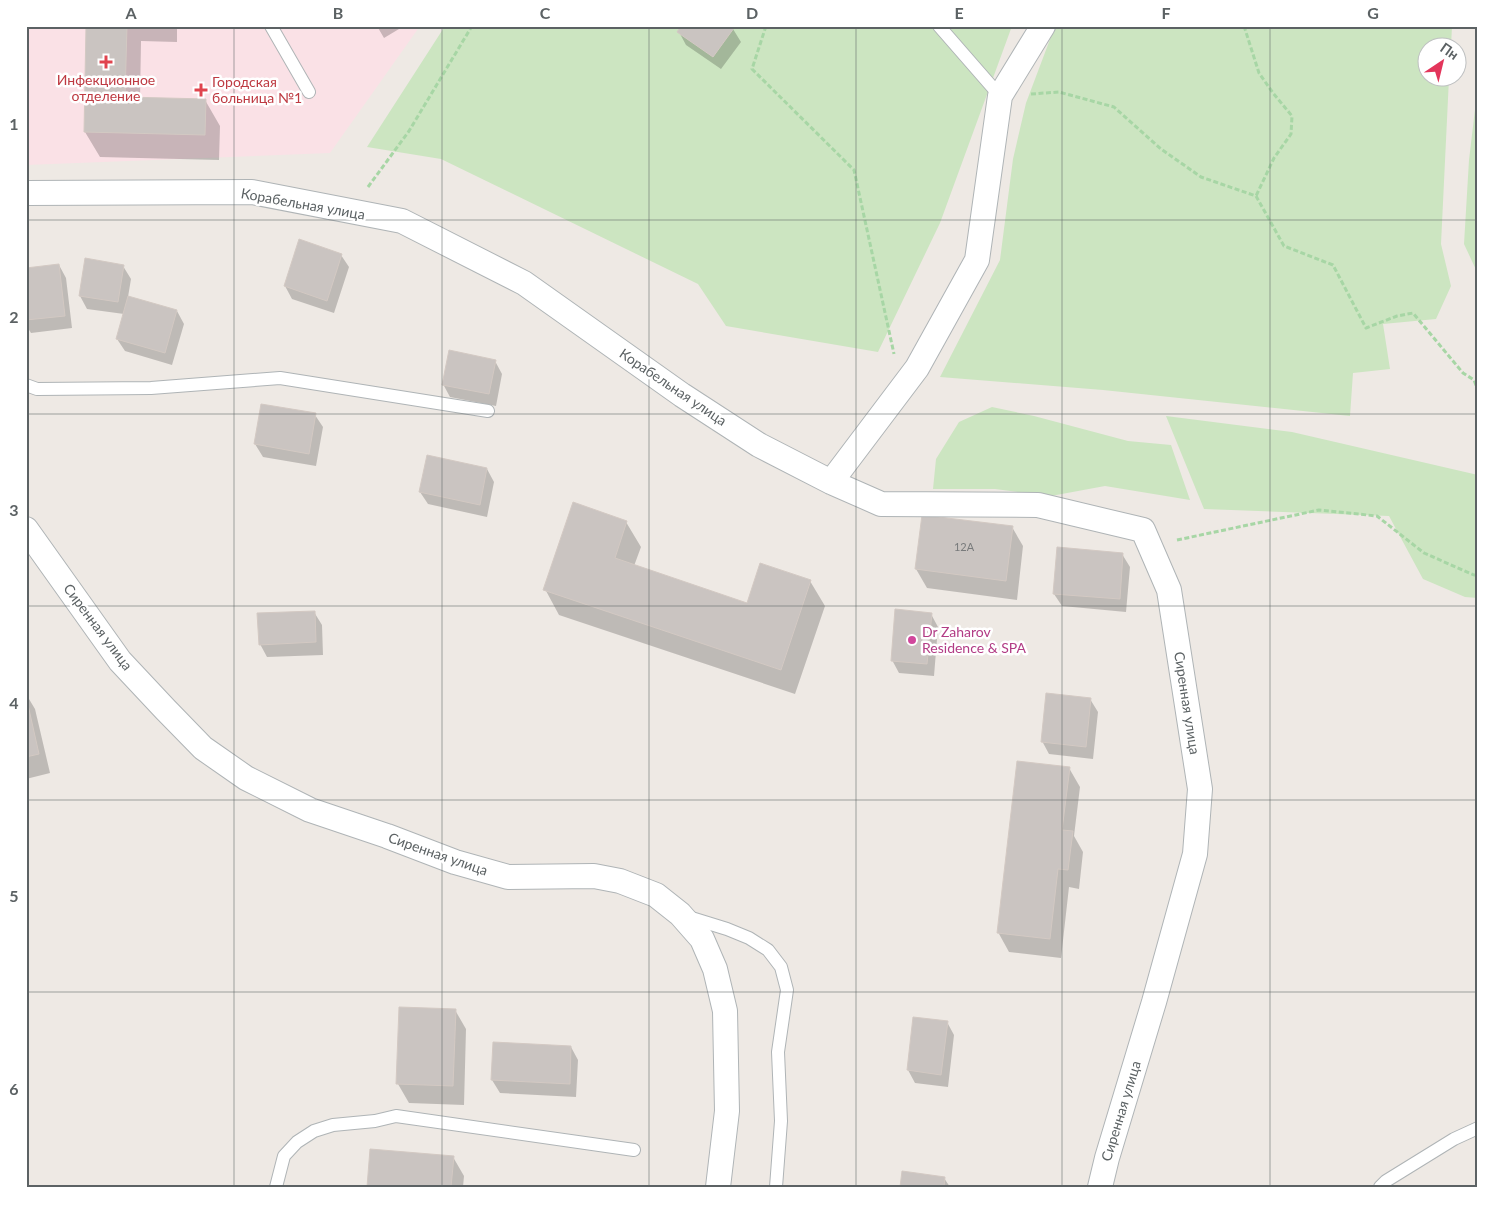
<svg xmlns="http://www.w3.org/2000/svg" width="1504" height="1213" viewBox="0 0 1504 1213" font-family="Lato,sans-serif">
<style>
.medical{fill:#fae1e6}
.green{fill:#cce5c1}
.shadow{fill:#0003}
.building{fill:#cac4c1;stroke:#d3c9c3}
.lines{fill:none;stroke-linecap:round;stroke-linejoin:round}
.service-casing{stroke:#afb4b6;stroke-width:14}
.minor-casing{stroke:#afb4b6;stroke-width:26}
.path{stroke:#a7d6a5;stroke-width:3;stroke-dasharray:5 2.5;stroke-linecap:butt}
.service{stroke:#fff;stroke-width:12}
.minor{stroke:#fff;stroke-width:24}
.grid{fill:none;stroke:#5c6264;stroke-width:1;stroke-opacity:0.55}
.health-dot{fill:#e0444e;stroke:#fff;stroke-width:2}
.hotel-dot{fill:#d1479c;stroke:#fff;stroke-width:2}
.labels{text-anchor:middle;stroke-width:5;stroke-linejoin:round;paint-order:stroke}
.number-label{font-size:11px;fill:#787a7b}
.health-label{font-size:14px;fill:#be3a42;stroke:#fff}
.street-label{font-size:14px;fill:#5c6264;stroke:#fff}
.hotel-label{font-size:14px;fill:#b23c85;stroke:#fff;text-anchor:start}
.neatline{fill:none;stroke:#5c6264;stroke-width:2}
.grid-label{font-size:16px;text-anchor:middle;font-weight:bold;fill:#5c6264}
</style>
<rect width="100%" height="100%" fill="#eee9e4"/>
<path class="medical" d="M26 26H420L330 153 26 165Z"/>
<path class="green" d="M445 26H1012L940 223 878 352 726 326 698 284 441 159 367 147Z
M1055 26H1452L1451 47 1426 48V78H1449L1441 244 1451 286 1436 319 1383 324 1390 369 1353 373 1350 416 1103 390 940 377 1000 260 1013 159 1026 103Z
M1478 84V274L1464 244 1469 160Z
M992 407 1034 416 1128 441 1171 445 1190 500 1105 486 1051 496 995 489H933L936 459 959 422Z
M1166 416 1292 432 1478 475V598L1465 597 1423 579 1389 516 1204 509Z"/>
<path class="shadow" d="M87 26H177V42L141 41 140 99 205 100 220 126 219 160 100 157 85 132Z
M377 26H404L384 38Z
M729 26 733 29 741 42 721 69 686 45 679 32Z
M341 255 349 267 334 313 292 299 285 286Z
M59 265 66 278 72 328 31 333 26 325V269Z
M123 266 131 279 128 297 177 311 184 324 172 365 125 351 117 339 124 314 87 309 80 296Z
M495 361 502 374 496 406 450 397 443 384Z
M315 415 323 427 316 466 263 457 255 444Z
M487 469 494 482 487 517 428 504 420 492Z
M626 522 641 547 634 566 747 604 810 581 825 606 795 694 559 615 545 589Z
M1012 527 1023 546 1017 600 927 588 916 569Z
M1122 554 1130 567 1126 612 1062 606 1054 594Z
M314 612 322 625 323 655 267 657 260 644Z
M931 614 938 627 934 676 899 673 892 660Z
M26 694 35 709 50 773 26 779Z
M1090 699 1098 712 1093 759 1049 754 1042 741Z
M1069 768 1080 787 1074 836 1083 852 1079 889 1069 887 1061 958 1009 952 998 932Z
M455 1010 466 1029 464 1105 409 1103 398 1084Z
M947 1022 954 1035 948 1087 915 1083 908 1070Z
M571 1047 578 1060 576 1097 500 1093 492 1080Z
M453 1157 464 1176 463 1187H368Z
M944 1178 950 1187H902Z"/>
<path class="building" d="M86 26H127L125 97 206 99 205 135 84 132Z
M681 26H731L734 28 713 57 677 32Z
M299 239 342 254 327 301 284 286Z
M85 258 124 265 118 302 79 296Z
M59 264 65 316 26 320V268Z
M128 296 177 310 165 353 116 339Z
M449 350 496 360 489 394 442 385Z
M261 404 316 413 309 454 254 444Z
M427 455 487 468 480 505 419 492Z
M573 502 627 521 615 558 747 603 760 563 811 580 781 670 543 590Z
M922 515 1013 526 1006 581 915 569Z
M1057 547 1123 553 1120 599 1053 594Z
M895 609 932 613 927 664 891 661Z
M315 611 316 642 259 645 257 613Z
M1046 693 1091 698 1086 747 1041 742Z
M26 696 39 754 26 757Z
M1017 761 1070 767 1062 830 1073 831 1068 870 1058 869 1050 939 997 933Z
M399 1007 456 1009 453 1086 396 1084Z
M913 1017 948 1021 941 1075 907 1070Z
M493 1042 571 1046 570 1084 491 1080Z
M370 1149 454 1156 451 1187H367Z
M902 1171 945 1177 944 1187H900Z"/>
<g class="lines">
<g class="service-casing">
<path id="service" d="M271 26 309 92
M939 26 1000 96
M26 385 37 389 151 388 280 378 488 411
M685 916 727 929 749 938 768 950 781 967 787 990 778 1052 781 1121 776 1187
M276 1187 284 1156 297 1142 314 1131 333 1125 375 1121 396 1116 634 1150
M1380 1187 1386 1181 1454 1139 1478 1128"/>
</g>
<g class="minor-casing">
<path id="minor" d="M26 193 252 192 402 221 524 283 682 395 759 445 831 482 881 504 1038 505 1143 530 1169 590 1200 789 1195 854 1154 1002 1107 1158 1100 1187
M831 482 917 368 977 260 1000 96 1043 26
M26 529 120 661 165 709 203 748 246 778 310 810 387 836 455 862 508 877 594 876 620 881 656 895 680 914 702 939 715 969 725 1011 727 1111 718 1187"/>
</g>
<path class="path" d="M766 26 752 69 854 170 894 354
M1244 26 1259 73 1273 93 1292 116 1291 134 1274 158 1256 196
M1031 94 1059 92 1114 107 1161 149 1201 177 1256 196 1284 246 1333 265 1366 328 1397 316 1413 313 1463 373 1474 380 1478 390
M368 187 409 131 472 26
M1177 540 1319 510 1377 516 1424 553 1474 575H1478"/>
<use href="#service" class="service"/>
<use href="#minor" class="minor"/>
</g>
<path class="grid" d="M234 26V1187M442 26V1187M649 26V1187M856 26V1187M1062 26V1187M1270 26V1187M26 220H1478M26 414H1478M26 606H1478M26 800H1478M26 992H1478"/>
<g class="health-dot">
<path d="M103.5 54.5h5v5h5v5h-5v5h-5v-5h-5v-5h5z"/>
<path d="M198.5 82.5h5v5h5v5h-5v5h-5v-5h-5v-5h5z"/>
</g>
<circle class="hotel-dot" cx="912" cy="640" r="5"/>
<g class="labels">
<g class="number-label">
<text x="964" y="551">12А</text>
</g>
<g class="health-label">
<text x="106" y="85">Инфекционное<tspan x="106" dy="16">отделение</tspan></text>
<text x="212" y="87" text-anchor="start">Городская<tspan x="212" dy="16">больница №1</tspan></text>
</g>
<g class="street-label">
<text transform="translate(303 204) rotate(10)" y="5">Корабельная улица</text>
<text transform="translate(673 387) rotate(34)" y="5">Корабельная улица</text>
<text transform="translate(98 627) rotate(53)" y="5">Сиренная улица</text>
<text transform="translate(1187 703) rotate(81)" y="5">Сиренная улица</text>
<text transform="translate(438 854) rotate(19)" y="5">Сиренная улица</text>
<text transform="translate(1121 1111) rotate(-73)" y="5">Сиренная улица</text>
</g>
<g class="hotel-label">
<text x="922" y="637">Dr Zaharov<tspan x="922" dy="16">Residence &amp; SPA</tspan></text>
</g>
</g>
<rect width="1504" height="1213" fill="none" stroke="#ffffff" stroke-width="55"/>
<g transform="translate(1442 62) rotate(35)"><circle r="24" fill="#ffffff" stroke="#bec0c1"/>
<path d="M0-4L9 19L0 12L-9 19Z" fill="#e3355b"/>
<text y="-8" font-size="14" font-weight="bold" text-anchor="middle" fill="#5c6264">Пн</text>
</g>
<rect x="28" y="28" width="1448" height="1158" class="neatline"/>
<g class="grid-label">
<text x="131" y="19">A</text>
<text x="338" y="19">B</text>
<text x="545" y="19">C</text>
<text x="752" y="19">D</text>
<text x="959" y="19">E</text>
<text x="1166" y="19">F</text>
<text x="1373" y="19">G</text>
<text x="14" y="130">1</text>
<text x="14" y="323">2</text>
<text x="14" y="516">3</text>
<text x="14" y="709">4</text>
<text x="14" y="902">5</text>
<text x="14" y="1095">6</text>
</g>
</svg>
